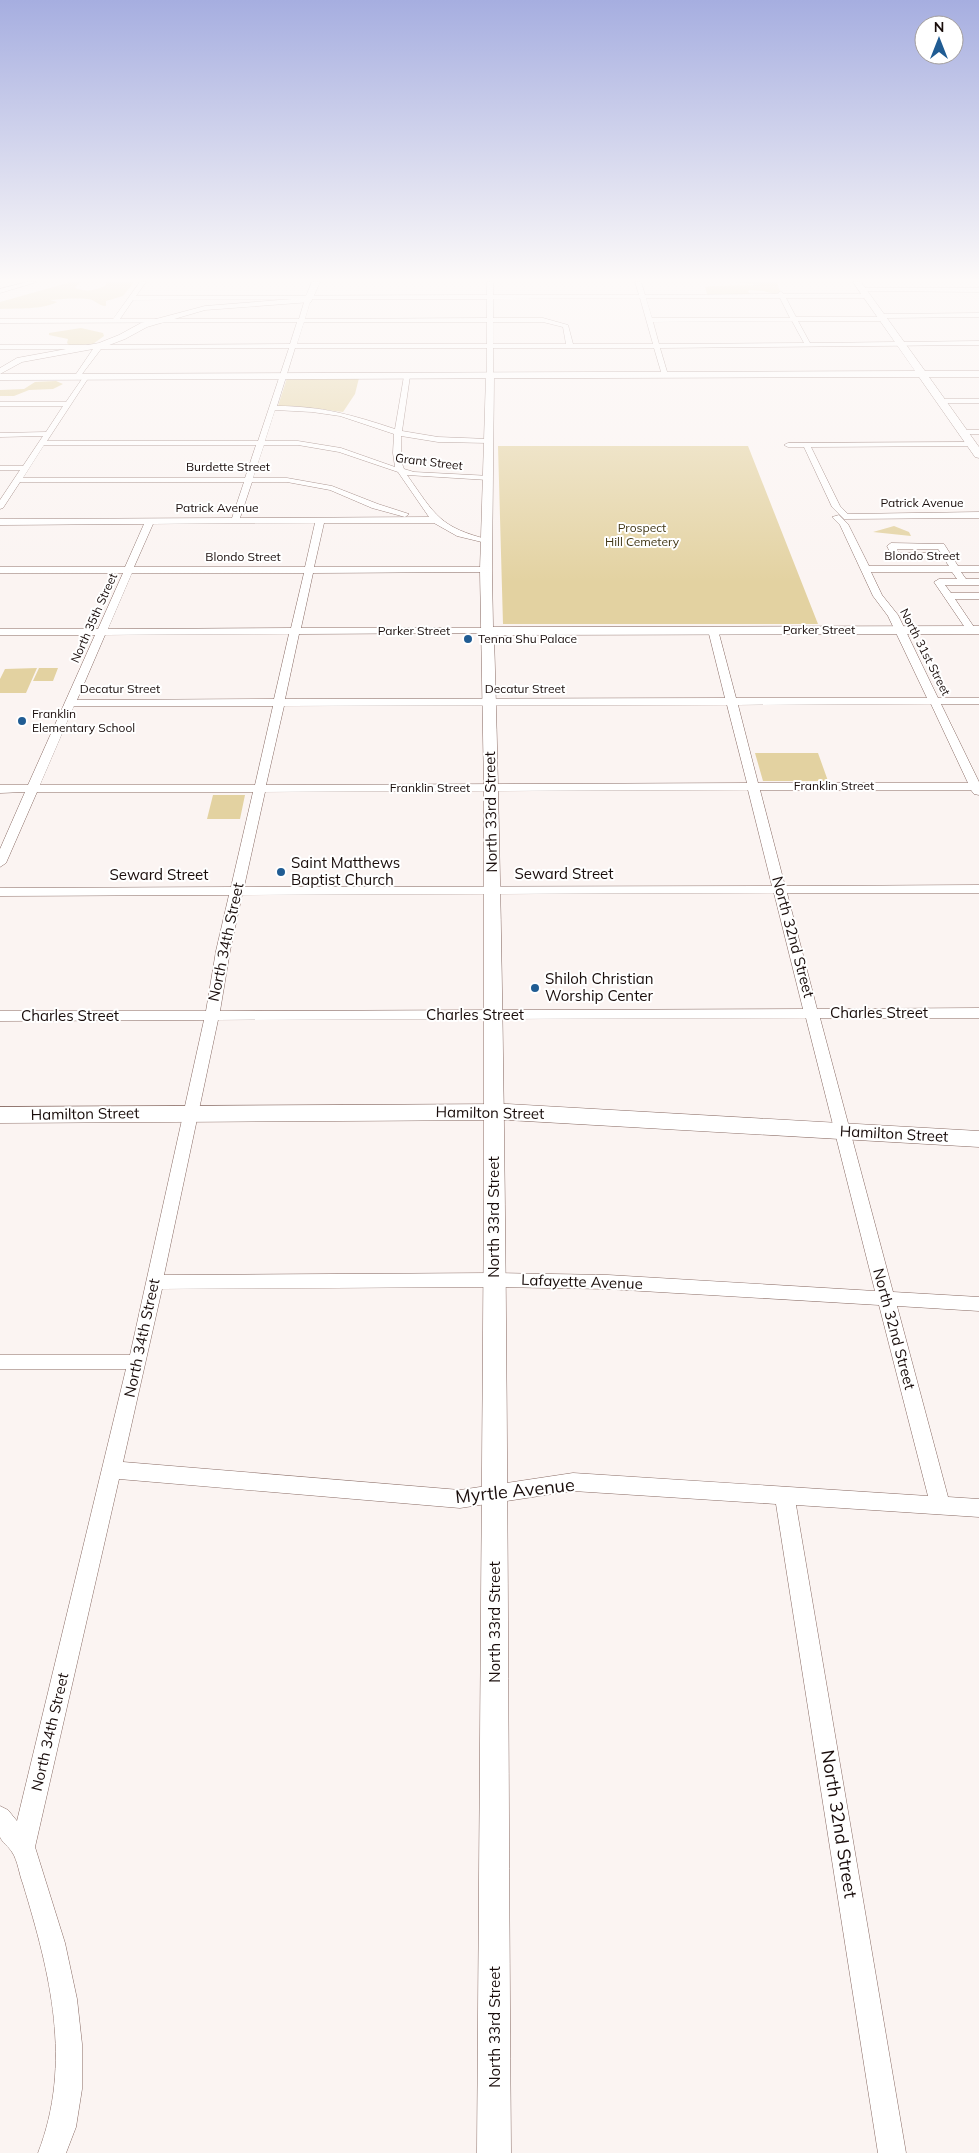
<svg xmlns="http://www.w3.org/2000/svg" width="979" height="2153" viewBox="0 0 979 2153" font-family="Mulish,sans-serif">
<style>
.green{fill:#e3d2a1}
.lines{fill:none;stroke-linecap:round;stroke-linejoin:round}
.minor-casing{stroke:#886a63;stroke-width:1}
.tertiary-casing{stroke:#886a63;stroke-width:1}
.secondary-casing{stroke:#886a63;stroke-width:1}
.minor{fill:#fff;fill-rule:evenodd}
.tertiary{fill:#fff;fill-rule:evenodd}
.secondary{fill:#fff;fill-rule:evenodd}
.poi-dot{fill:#205c93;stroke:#fff;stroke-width:2}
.labels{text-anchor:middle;stroke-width:4;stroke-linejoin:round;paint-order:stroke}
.far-street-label{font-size:12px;fill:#190d0b;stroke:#fff}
.far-park-label{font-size:12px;fill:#413717;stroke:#fff}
.far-poi-label{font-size:12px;fill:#190d0b;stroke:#fff;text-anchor:start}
.street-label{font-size:15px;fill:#190d0b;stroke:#fff}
.poi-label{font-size:15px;fill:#190d0b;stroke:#fff;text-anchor:start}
.near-street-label{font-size:18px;fill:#190d0b;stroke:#fff}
</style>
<rect width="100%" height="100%" fill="#fbf4f2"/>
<path class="green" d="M71 282H80L75 288C85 292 97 291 106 285V282H134L123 296 106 301V306C98 306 95 299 87 299 76 298 62 299 50 300L57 302C42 310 18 308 0 309V302Z
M734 282H777L780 292 774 294 764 291 749 290 748 292 751 294 747 295 710 296 707 294 705 287 711 286 762 285Z
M81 328 103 333 104 336 93 344 70 346 67 343 68 339 49 335V333Z
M287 378H359L355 394 343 412 319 409 278 406Z
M56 381 63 384 53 389 29 390 14 396H0V390L24 389 35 382Z
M498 446H748L818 624H503Z
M894 526 909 532 911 536 873 532Z
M37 668 26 693H0V679L5 669Z
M39 668H58L53 681H33Z
M755 753H818L828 781H763Z
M213 795H245L240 819H207Z"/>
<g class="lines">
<g class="minor-casing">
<path id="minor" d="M27 282H37L0 293V289Z
M140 282H146L136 296 487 295V282H493V295H639L635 282H641L645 295 778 294 780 291 784 294H866L869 296 866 298H786L796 317H879L881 314 979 313V317L885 318 883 321H798L810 343 979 341V345L660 348 668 375 665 377 662 375 654 348H493V376L490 378 487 376V348H295L277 406C321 406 353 415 395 429L404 376 407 374 410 376 402 431 438 437 489 439 493 441 489 443 438 442 401 436V461L404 469 414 472 491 476 492 478 488 480 407 475C436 516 439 527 490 540V544L457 536 434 523H324L314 567H486L489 568V572L313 573 301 628H487L490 629V633L299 634 285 699 725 698 708 630 713 627 718 630 736 698H927L888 616 873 596 840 525 832 517 839 515 848 524 869 566H949L944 559 893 558 887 546 891 543 944 544 958 566H979V572H961L966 579H979V585H945L951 593H979V599H955L976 630 971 633 968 632 934 582 939 579H957L952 572H871L882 595 898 615 938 698H979V704H941L979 782V795L974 794 971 790H760L785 886 979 885V893H787L817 1009 979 1008V1018H820L893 1292 979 1297V1311L897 1306 948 1497 979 1499V1517L796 1505 906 2153H878L776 1504 573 1491 460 1508 119 1479 35 1847 65 1943 77 1999 82 2044V2089L76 2127 66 2153H38C73 2063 50 1973 23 1884 19 1874 18 1861 12 1852 9 1847 2 1842 0 1837 0 1829 0 1815 0 1806L8 1810 17 1821 126 1369H0V1355H130L204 1020 0 1021V1011H206L216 951 229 895 0 896V888L231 887 253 792H37L6 863 0 867V849L25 792 0 793V785H28L95 635H0V629H98L123 573H0V567H125L144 524 0 525V519L232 518 244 482H20L3 508 0 509V500L20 470H0V466H23L43 436 0 437V433L46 432 63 406H0V402H66L84 376 86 375 89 377 47 441H258L289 348 101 349 79 378 77 379 74 377 93 349H0V345H97L101 343 104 345 290 344 297 322 0 323V319H113ZM640 298 653 344H573L568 325 543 318H493V299ZM646 298H780L790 318H652ZM305 299 299 319H120L133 300ZM311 299H487V318L305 319ZM792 321 804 343 659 344 653 322ZM304 322H487V344H297ZM493 322H543L563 327 566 344H493ZM275 410 312 412 340 416 394 434 393 453 395 467 341 448 298 441H265ZM44 445H256L245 478H23ZM264 445H298L339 452 398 472 429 517 240 518 252 482H287L330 490 372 508 405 517 409 514 378 504 332 486 287 478H253ZM315 523 305 567H134L153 524ZM897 549H938L941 553H899ZM132 573H304L291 628 108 629ZM289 634 274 699 77 700 105 635ZM931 704 968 783H758L738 705ZM727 705 747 783 266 785 284 706ZM74 706H273L255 785H40ZM748 790 772 886 244 887 265 792ZM774 893 803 1009 220 1011 230 951 242 895ZM806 1018 875 1291 608 1275 494 1273 164 1275 218 1020ZM494 1287 608 1289 879 1305 928 1496 573 1473 460 1490 123 1462 162 1289Z
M862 288H979V292L860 291Z
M939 399H979V403H942L938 401Z
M960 430H979V434H963L959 432Z
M972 442 976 444 975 446 811 447 840 506 848 514 979 512V518L844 519 832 507 804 447H788L784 445 788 443Z"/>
</g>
<g class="tertiary-casing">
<path id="tertiary" d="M312 282H320L311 302 205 310 147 327 125 339 104 347 22 362 0 374V368L17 358 99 343 119 335 141 323 205 306 305 298Z
M490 373 494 376 492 570 493 627 979 626V634L494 635C509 1141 507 1647 511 2153H477L484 1195V788L480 570 486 376Z"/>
</g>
<g class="secondary-casing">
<path id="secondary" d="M853 282H861L925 371H979V377H929L979 447V458L975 457 919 377 0 380V374L915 371Z
M507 1104 979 1131V1147L507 1120 0 1123V1107Z"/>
</g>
<use href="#minor" class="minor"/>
<use href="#tertiary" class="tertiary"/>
<use href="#secondary" class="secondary"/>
</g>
<linearGradient id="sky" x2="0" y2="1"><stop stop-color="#a6aee0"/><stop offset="0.48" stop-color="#fdfaf9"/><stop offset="1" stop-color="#fdfaf9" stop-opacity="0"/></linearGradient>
<rect width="979" height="583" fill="url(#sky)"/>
<g class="poi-dot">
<circle cx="468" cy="639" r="5"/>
<circle cx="22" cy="721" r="5"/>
<circle cx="281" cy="872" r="5"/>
<circle cx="535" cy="988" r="5"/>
</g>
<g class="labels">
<g class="far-street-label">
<text transform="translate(429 462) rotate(7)" y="4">Grant Street</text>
<text x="228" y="471">Burdette Street</text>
<text x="922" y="507">Patrick Avenue</text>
<text x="217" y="512">Patrick Avenue</text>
<text x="922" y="560">Blondo Street</text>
<text x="243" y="561">Blondo Street</text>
<text transform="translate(94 618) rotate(-66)" y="4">North 35th Street</text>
<text x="819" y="634">Parker Street</text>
<text x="414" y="635">Parker Street</text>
<text transform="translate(925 652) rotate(63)" y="4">North 31st Street</text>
<text x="120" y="693">Decatur Street</text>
<text x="525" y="693">Decatur Street</text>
<text x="834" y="790">Franklin Street</text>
<text x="430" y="792">Franklin Street</text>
</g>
<g class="far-park-label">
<text x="642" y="532">Prospect<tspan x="642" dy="14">Hill Cemetery</tspan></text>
</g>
<g class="far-poi-label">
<text x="478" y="643">Tenna Shu Palace</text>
<text x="32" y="718">Franklin<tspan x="32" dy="14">Elementary School</tspan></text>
</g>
<g class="street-label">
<text transform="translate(491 812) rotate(-91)" y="5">North 33rd Street</text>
<text x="564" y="879">Seward Street</text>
<text x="159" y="880">Seward Street</text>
<text transform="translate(793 937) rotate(75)" y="5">North 32nd Street</text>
<text transform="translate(226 942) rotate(-78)" y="5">North 34th Street</text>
<text x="879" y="1018">Charles Street</text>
<text x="475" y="1020">Charles Street</text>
<text x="70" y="1021">Charles Street</text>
<text transform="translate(490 1113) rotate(1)" y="5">Hamilton Street</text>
<text transform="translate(85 1114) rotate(-1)" y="5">Hamilton Street</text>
<text transform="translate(894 1134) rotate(3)" y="5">Hamilton Street</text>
<text transform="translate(494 1217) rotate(-90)" y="5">North 33rd Street</text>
<text transform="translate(582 1282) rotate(2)" y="5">Lafayette Avenue</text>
<text transform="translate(894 1329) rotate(75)" y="5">North 32nd Street</text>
<text transform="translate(142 1338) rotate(-78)" y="5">North 34th Street</text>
<text transform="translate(495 1622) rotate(-90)" y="5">North 33rd Street</text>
<text transform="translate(50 1732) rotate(-77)" y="5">North 34th Street</text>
<text transform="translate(495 2027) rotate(-90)" y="5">North 33rd Street</text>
</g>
<g class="poi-label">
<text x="291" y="868">Saint Matthews<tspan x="291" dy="17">Baptist Church</tspan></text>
<text x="545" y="984">Shiloh Christian<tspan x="545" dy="17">Worship Center</tspan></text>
</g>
<g class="near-street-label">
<text transform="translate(515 1491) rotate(-6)" y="6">Myrtle Avenue</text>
<text transform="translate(839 1824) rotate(81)" y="6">North 32nd Street</text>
</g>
</g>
<g transform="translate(939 40)"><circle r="24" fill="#ffffff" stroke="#a39e9d"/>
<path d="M0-4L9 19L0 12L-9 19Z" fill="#205c93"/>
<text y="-8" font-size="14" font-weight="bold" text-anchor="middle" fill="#190d0b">N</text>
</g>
</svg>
